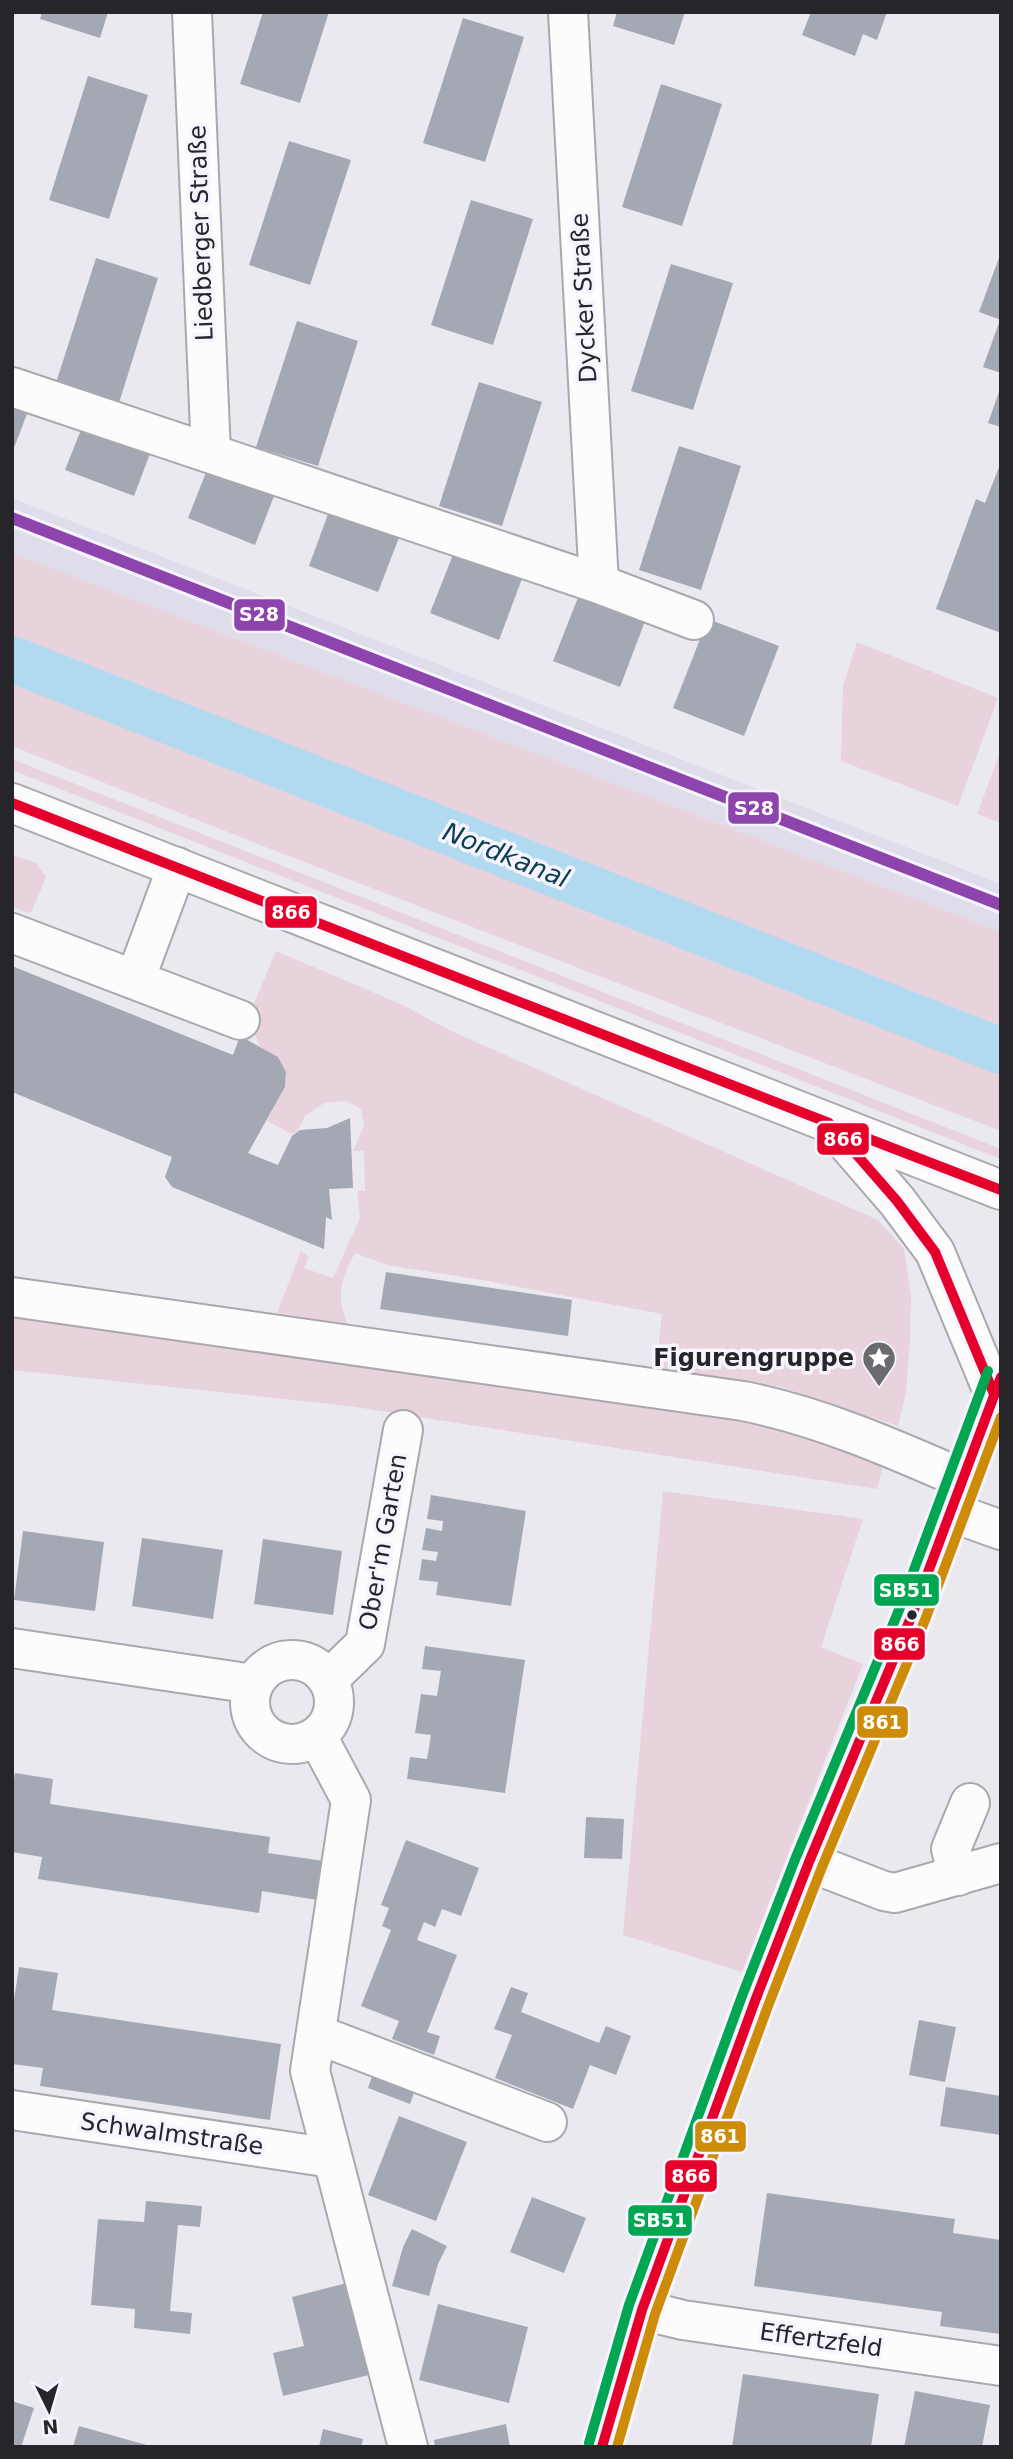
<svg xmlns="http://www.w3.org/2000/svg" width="1013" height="2459" viewBox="0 0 1013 2459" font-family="'DejaVu Sans',sans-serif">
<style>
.built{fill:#e0ddeb}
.green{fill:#e8d2db}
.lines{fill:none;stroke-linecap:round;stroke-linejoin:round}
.canal{stroke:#b1daf0;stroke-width:46}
.building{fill:#a4a8b3}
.minor-casing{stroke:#a9a8ad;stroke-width:42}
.major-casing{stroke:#a9a8ad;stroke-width:42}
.minor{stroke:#fcfcfd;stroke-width:38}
.major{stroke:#fcfcfd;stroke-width:38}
.bus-1-casing{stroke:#f6f4fe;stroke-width:16}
.bus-2-casing{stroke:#f6f4fe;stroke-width:16}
.bus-3-casing{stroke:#f6f4fe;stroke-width:16}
.bus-1{stroke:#e4002b;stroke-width:10}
.bus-2{stroke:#cd8c08;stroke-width:10}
.bus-3{stroke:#00a651;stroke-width:10}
.rail-1-casing{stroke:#f6f4fe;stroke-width:18}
.rail-1{stroke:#8e44ad;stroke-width:12}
.bus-dot{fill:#26252a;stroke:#f6f4fe;stroke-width:2.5}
.labels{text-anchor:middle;stroke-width:7;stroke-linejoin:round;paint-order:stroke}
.street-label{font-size:24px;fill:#26252a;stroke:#f6f4fe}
.poi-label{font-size:24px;font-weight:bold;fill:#26252a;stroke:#f6f4fe;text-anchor:end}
.water-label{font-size:26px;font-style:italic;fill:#0b3d51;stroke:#f6f4fe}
.line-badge{stroke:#f6f4fe;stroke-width:2.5}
.badge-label{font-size:19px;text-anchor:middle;font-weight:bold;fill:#fff}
</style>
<rect width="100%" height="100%" fill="#eae9f0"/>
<path class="built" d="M12 498 1001 884V932L12 553Z"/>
<path class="green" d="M12 553 1001 932V1131L268 848 12 746Z
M857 642 998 698 958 806 841 761 843 686Z
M1001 750V823L977 814Z
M12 759 1001 1149V1159L12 770Z
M12 855 36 863 46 877 32 911 28 913 12 907Z
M276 951 403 1005 451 1031 878 1220 904 1249 911 1295 910 1339 906 1393 898 1426 781 1387 656 1369 662 1314 482 1280 387 1265 355 1253C341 1278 335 1296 348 1324L277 1313 301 1251 309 1257 304 1268 333 1278 360 1218 357 1191H365L364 1151H353L364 1126 361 1109 346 1101 324 1103 305 1116 297 1131 292 1134 267 1121 285 1087 286 1072 278 1057 260 1047 248 1018Z
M12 1315 775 1423 884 1462 877 1489 349 1406 12 1370Z
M663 1491 863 1519 821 1647 863 1664 742 1972 623 1935Z"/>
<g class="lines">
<path class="canal" d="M12 659 1001 1051"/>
</g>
<path class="building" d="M42 12H108L100 38 40 19Z
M263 12H329L300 103 240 84Z
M617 12H685L674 45 613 26Z
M811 12H887L877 40 863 34 855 56 802 35Z
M463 18 524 37 485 162 423 143Z
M88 76 148 95 109 219 49 200Z
M661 84 722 104 682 226 622 207Z
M289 141 351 160 310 285 249 265Z
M471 200 533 219 493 345 431 325Z
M1000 255H1001V320L979 312Z
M96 258 158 278 119 403 56 383Z
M671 264 733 283 693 410 631 391Z
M1000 320H1001V373L983 367Z
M297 321 358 341 318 466 256 447Z
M479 382 542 402 502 526 439 506Z
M1000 389H1001V427L988 423Z
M12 408 27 414 12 453Z
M86 417 154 443 134 496 65 470Z
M679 446 741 466 701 590 639 570Z
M1001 462V633L936 609 976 499 985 503Z
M209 465 276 491 255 545 188 518Z
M335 495 405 522 378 592 309 566Z
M458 542 526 568 499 640 430 613Z
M581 590 647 616 620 687 553 661Z
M708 619 779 646 744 736 673 708Z
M12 966 233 1055 240 1036 278 1057 286 1072 285 1087 248 1153 278 1165 292 1136 300 1130 327 1128 350 1118 353 1188 329 1189 332 1220 326 1217 324 1249 172 1187 165 1177 172 1157 12 1092Z
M386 1272 572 1300 568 1336 380 1309Z
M431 1495 526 1511 511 1606 436 1595 438 1582 419 1580 422 1559 436 1561 438 1552 422 1550 426 1528 442 1531 443 1521 427 1519Z
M23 1531 104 1542 95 1611 14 1600Z
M142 1538 223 1550 213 1619 132 1606Z
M263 1539 342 1551 333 1615 254 1604Z
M425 1646 525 1660 505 1793 407 1779 410 1757 427 1759 431 1735 415 1733 421 1694 437 1696 441 1671 422 1669Z
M15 1773 53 1779 50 1804 270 1837 268 1853 324 1861 317 1900 262 1891 259 1913 38 1879 42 1857 12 1852V1790Z
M586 1817 624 1819 622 1859 584 1858Z
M406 1840 479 1868 461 1916 442 1909 435 1927 424 1922 417 1940 457 1955 427 2032 440 2036 434 2055 392 2039 399 2021 361 2006 391 1930 382 1926 389 1908 381 1905Z
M19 1967 58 1973 52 2010 281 2044 270 2120 40 2086 43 2068 12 2064V2013Z
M511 1987 528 1993 521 2012 599 2043 606 2026 631 2036 616 2075 590 2065 573 2109 495 2078 512 2035 494 2029Z
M919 2020 956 2027 945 2082 909 2075Z
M374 2071 416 2087 410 2104 368 2088Z
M946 2087 1001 2096V2135L940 2126Z
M399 2116 467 2142 436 2221 368 2195Z
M767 2193 955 2219 953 2233 1001 2240V2334L940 2326 942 2312 754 2286Z
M532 2197 586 2218 564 2273 510 2252Z
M146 2201 202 2206 200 2227 178 2225 170 2311 192 2313 190 2334 134 2328 135 2309 91 2305 98 2219 144 2222Z
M412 2229 447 2246 438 2264 429 2296 392 2286 403 2247Z
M347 2283 369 2375 283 2396 273 2353 304 2346 292 2297Z
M438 2304 528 2327 509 2403 419 2380Z
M743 2374 879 2394 871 2447H732Z
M915 2391 990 2405 982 2447H904Z
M12 2401 34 2408 21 2447H12Z
M506 2424 510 2447H435L434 2440Z
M79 2426 150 2446 149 2447H73Z
M323 2429 363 2439 361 2447H319Z"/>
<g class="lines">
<g class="minor-casing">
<path id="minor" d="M192 12 211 453
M568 12 599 584
M12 387 599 584 694 620
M12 933 240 1020
M135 980 177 867
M12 1297 743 1401C819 1416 892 1448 963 1479
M951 1512 1001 1530
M12 1648 253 1684
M250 1702a42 42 0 1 1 84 0a42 42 0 1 1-84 0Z
M328 1680 365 1644 403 1430
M317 1736 351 1800 310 2071 408 2447
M809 1862 884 1891 895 1893 1001 1863
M958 1876 951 1849 970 1803
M316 2034 547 2122
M12 2110 332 2158
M642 2310 683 2320 1001 2366
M602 2447 642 2310 755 2001 809 1862 912 1615 1001 1376"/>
</g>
<g class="major-casing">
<path id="major" d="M12 803 1001 1190
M833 1127 897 1201 935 1252 994 1394"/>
</g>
<use href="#minor" class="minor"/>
<use href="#major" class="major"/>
<g class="bus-1-casing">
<path id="bus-1" d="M12 803 829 1123 897 1201 935 1252 994 1394
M838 1127 1001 1190
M602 2447 642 2310 755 2001 809 1862 912 1615 1001 1377"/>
</g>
<g class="bus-2-casing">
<path id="bus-2" d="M617 2447 655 2314 768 2006 822 1867 925 1620 1001 1417"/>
</g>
<g class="bus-3-casing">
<path id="bus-3" d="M589 2443 629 2305 742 1996 796 1857 899 1610 988 1371"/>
</g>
<use href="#bus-1" class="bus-1"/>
<use href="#bus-2" class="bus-2"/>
<use href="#bus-3" class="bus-3"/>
<g class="rail-1-casing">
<path id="rail-1" d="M12 518 1001 905"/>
</g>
<use href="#rail-1" class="rail-1"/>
</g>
<defs>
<g id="sight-pin" transform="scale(1.75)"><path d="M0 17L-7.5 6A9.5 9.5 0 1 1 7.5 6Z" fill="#6b6a6f" stroke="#f6f4fe"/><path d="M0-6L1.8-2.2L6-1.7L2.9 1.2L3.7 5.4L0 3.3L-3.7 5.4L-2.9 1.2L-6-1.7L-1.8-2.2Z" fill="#fff"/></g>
</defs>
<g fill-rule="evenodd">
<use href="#sight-pin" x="879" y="1358"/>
</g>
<circle class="bus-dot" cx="912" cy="1615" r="6"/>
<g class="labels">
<g class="street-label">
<text transform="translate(201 233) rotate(-92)" y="8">Liedberger Straße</text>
<text transform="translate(584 298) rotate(-93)" y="8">Dycker Straße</text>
<text transform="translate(383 1542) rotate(-80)" y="8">Ober'm Garten</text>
<text transform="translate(172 2134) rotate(8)" y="8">Schwalmstraße</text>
<text transform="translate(821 2340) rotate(8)" y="8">Effertzfeld</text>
</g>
<g class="poi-label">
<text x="854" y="1366">Figurengruppe</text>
</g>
<g class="water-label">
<text transform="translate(506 855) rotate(22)" y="9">Nordkanal</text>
</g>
</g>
<g class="line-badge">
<rect x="233" y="598" width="53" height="34" rx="7" fill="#8e44ad"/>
<rect x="727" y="791" width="53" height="34" rx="7" fill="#8e44ad"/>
<rect x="264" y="895" width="54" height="34" rx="7" fill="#e4002b"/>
<rect x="816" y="1122" width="54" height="34" rx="7" fill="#e4002b"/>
<rect x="873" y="1573" width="67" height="34" rx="7" fill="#00a651"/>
<rect x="873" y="1627" width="53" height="34" rx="7" fill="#e4002b"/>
<rect x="856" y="1705" width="53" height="34" rx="7" fill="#cd8c08"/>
<rect x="694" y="2120" width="53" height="33" rx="7" fill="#cd8c08"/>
<rect x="664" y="2159" width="54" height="34" rx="7" fill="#e4002b"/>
<rect x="627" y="2204" width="66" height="33" rx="7" fill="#00a651"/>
</g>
<g class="badge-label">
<text x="259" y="621">S28</text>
<text x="754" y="815">S28</text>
<text x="291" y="919">866</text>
<text x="843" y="1146">866</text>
<text x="906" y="1597">SB51</text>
<text x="900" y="1651">866</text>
<text x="882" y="1729">861</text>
<text x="720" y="2143">861</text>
<text x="691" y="2183">866</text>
<text x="660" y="2227">SB51</text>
</g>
<rect width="1013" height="2459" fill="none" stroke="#26252a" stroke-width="28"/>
<g transform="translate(49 2410) rotate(175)" stroke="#f6f4fe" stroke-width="5" paint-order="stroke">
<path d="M0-5L12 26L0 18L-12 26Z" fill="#26252a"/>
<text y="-10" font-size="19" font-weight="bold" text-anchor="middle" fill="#26252a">N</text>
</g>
</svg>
